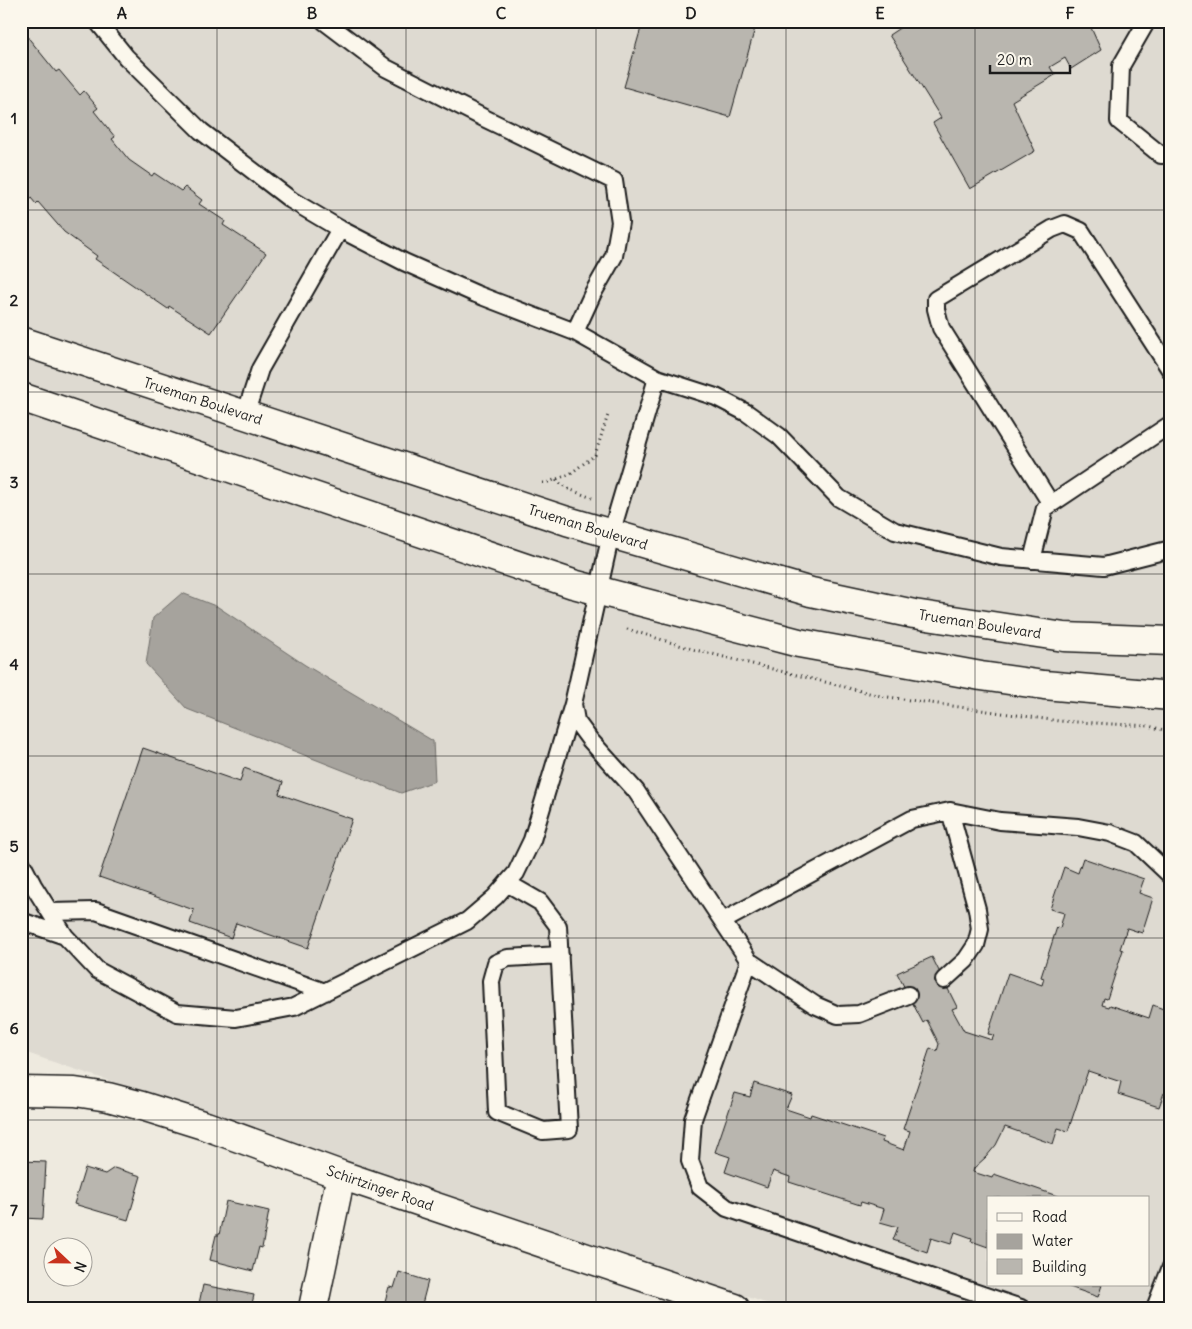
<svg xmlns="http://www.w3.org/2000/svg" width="1192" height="1329" viewBox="0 0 1192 1329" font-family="Delius,sans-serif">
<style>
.built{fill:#dedad1;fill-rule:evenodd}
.water{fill:#a6a39d;stroke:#6f6d69}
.building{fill:#b9b6af;stroke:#1c1c1c}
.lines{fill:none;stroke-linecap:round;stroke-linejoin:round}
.lane-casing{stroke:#1c1c1c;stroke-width:20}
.street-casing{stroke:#1c1c1c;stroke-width:31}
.secondary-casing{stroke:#1c1c1c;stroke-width:31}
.path{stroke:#1c1c1c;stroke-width:3;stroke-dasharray:1 4;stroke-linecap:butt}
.lane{stroke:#fbf7ec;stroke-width:16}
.street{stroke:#fbf7ec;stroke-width:28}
.secondary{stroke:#fbf7ec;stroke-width:28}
.grid{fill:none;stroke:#1c1c1c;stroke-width:1;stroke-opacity:0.55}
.labels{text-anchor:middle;stroke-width:5;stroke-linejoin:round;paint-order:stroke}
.street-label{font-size:14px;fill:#1c1c1c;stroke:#fbf7ec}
.neatline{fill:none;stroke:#1c1c1c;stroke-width:2}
.grid-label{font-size:16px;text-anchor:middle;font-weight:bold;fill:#1c1c1c}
</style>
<rect width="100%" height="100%" fill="#eeeadf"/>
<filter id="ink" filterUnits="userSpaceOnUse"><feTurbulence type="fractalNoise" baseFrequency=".02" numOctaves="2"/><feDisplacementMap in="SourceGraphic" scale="10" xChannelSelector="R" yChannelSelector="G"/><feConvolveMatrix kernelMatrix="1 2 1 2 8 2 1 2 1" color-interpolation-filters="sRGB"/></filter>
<g filter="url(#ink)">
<path class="built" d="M21 21H1171V1308H780L21 1051ZM988 1198H1148V1285H988Z"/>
<path class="water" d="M182 593 218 607 305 665 433 741 435 781 401 793 187 709 146 664 153 618Z"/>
<path class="building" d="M643 21H757L730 117 624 87Z
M910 21H1088L1101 50 1071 69 1065 58 1050 67 1055 75 1012 101 1035 151 970 189 933 123 941 118 889 35Z
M26 35 56 72 59 70 80 95 84 91 98 108 94 111 115 137 112 139 129 160 152 176 154 173 181 191 185 187 202 200 199 204 225 221 223 225 266 253 211 333 169 306 168 309 95 259 97 256 64 232 38 202 36 204 21 186V39Z
M143 748 240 782 244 768 283 782 279 794 352 819 308 948 236 923 231 938 190 923 194 910 99 877Z
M1083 858 1144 879 1139 893 1153 898 1142 933 1127 928 1120 949 1123 950 1107 999 1104 998 1102 1005 1109 1007 1110 1005 1149 1018 1153 1005 1171 1012V1096L1164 1093 1159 1107 1118 1094 1121 1082 1088 1071 1068 1131 1058 1128 1053 1144 1005 1127 996 1145 986 1157 974 1168 973 1172 992 1178 994 1174 1063 1198H988V1247L971 1241 972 1238 955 1232 951 1244 931 1238 927 1252 893 1240 898 1227 880 1222 884 1209 861 1202 860 1205 789 1182 790 1177 773 1171 767 1187 725 1172 730 1157 715 1152 735 1093 750 1097 754 1083 792 1095 786 1109 810 1117 811 1114 883 1138 882 1142 904 1150 910 1131 903 1129 930 1048 937 1051 939 1044 927 1020 923 1023 897 973 932 957 957 1007 952 1009 964 1031 992 1040 994 1035 988 1034 1008 973 1042 985 1044 978 1041 977 1057 927 1060 928 1064 913 1050 909 1064 867 1078 873Z
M21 1161 46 1162 43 1219 21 1218Z
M85 1168 105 1174 114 1168 141 1176 128 1220 74 1204Z
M226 1201 269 1211 262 1248 259 1247 253 1271 210 1260 216 1235H219Z
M399 1272 428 1281 421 1308H383L389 1287 394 1288Z
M203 1285 254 1295 251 1308H198Z
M1064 1285H1102L1098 1297Z"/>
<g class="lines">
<g class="lane-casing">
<path id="lane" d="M97 21 126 57 201 131 291 200 340 229 404 262 476 294 575 332 657 378 716 397 747 413 779 436 839 498 895 531 1001 557 1104 566 1171 549
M324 21 386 68 484 118 614 181 620 222 614 256 593 293 575 332
M1147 21 1121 66 1119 121 1161 155 1171 154
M245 415 260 369 340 229
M1051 504 941 328 936 309V299L1052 229 1065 224 1081 231 1171 371
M1032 560 1045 508 1171 424
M573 704 576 721 590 740 636 791 749 961 693 1119 690 1161 700 1187 727 1208 1021 1308
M21 862 33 885 65 936 97 970 177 1013 236 1018 294 1007 467 921 495 897 516 873 532 840 573 704 611 534 657 378
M507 883 540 902 558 926 569 1129 543 1131 497 1112 491 981 496 963 508 958 560 955
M50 912 96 911 325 992
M21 921 65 936
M723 921 912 819 950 811 1000 821 1078 827 1110 833 1136 843 1171 876
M749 961 815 1005 838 1015 859 1014 908 995
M944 980 966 960 976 945 980 929 977 909 950 811
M1155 1308 1171 1267"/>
</g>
<g class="street-casing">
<path id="street" d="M21 1091 75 1092 108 1097 142 1106 206 1126 341 1175 735 1308
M313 1308 341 1175"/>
</g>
<g class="secondary-casing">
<path id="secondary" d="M21 341 567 521 811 592 914 614 1064 637 1171 641
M21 397 573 584 799 643 981 676 1044 685 1171 696"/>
</g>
<path class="path" d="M21 310 29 313
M556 480 566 488 592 498
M543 483H546L570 474 595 455 608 415
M627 629 692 649 881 696 1059 721 1149 726 1171 732"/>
<use href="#lane" class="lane"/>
<use href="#street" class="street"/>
<use href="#secondary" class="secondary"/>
</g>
</g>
<path class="grid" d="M217 21V1308M406 21V1308M596 21V1308M786 21V1308M975 21V1308M21 210H1171M21 392H1171M21 574H1171M21 756H1171M21 938H1171M21 1120H1171"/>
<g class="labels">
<g class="street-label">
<text transform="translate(203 401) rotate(18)" y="5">Trueman Boulevard</text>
<text transform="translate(588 527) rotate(17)" y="5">Trueman Boulevard</text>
<text transform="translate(980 624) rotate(9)" y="5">Trueman Boulevard</text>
<text transform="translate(380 1188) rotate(19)" y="5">Schirtzinger Road</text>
</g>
</g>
<rect width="1192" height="1329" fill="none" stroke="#fbf7ec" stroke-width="55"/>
<rect x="987" y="1196" width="162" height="90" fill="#fbf7ec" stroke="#a29f99"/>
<rect x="997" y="1213" width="25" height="8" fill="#fbf7ec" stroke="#a29f99"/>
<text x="1032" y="1222" font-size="15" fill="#1c1c1c">Road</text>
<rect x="997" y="1234" width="25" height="15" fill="#a6a39d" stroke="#a29f99"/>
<text x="1032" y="1246" font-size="15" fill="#1c1c1c">Water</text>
<rect x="997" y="1259" width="25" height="15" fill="#b9b6af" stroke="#a29f99"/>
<text x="1032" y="1272" font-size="15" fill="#1c1c1c">Building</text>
<g transform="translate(68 1262) rotate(112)"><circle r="24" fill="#fbf7ec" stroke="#a29f99"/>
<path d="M0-4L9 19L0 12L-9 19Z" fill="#c8321e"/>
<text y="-8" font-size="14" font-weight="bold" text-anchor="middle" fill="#1c1c1c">N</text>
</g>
<path d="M990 65v8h80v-8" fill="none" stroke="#1c1c1c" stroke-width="2.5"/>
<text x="997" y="65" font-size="15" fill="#1c1c1c" stroke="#fbf7ec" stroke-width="4" paint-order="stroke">20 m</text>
<rect x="28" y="28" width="1136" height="1274" class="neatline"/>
<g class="grid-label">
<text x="122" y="19">A</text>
<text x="312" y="19">B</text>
<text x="501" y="19">C</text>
<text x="691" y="19">D</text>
<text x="880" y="19">E</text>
<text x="1070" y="19">F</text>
<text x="14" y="124">1</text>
<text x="14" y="306">2</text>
<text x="14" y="488">3</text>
<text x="14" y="670">4</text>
<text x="14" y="852">5</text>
<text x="14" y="1034">6</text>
<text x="14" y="1216">7</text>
</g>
</svg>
